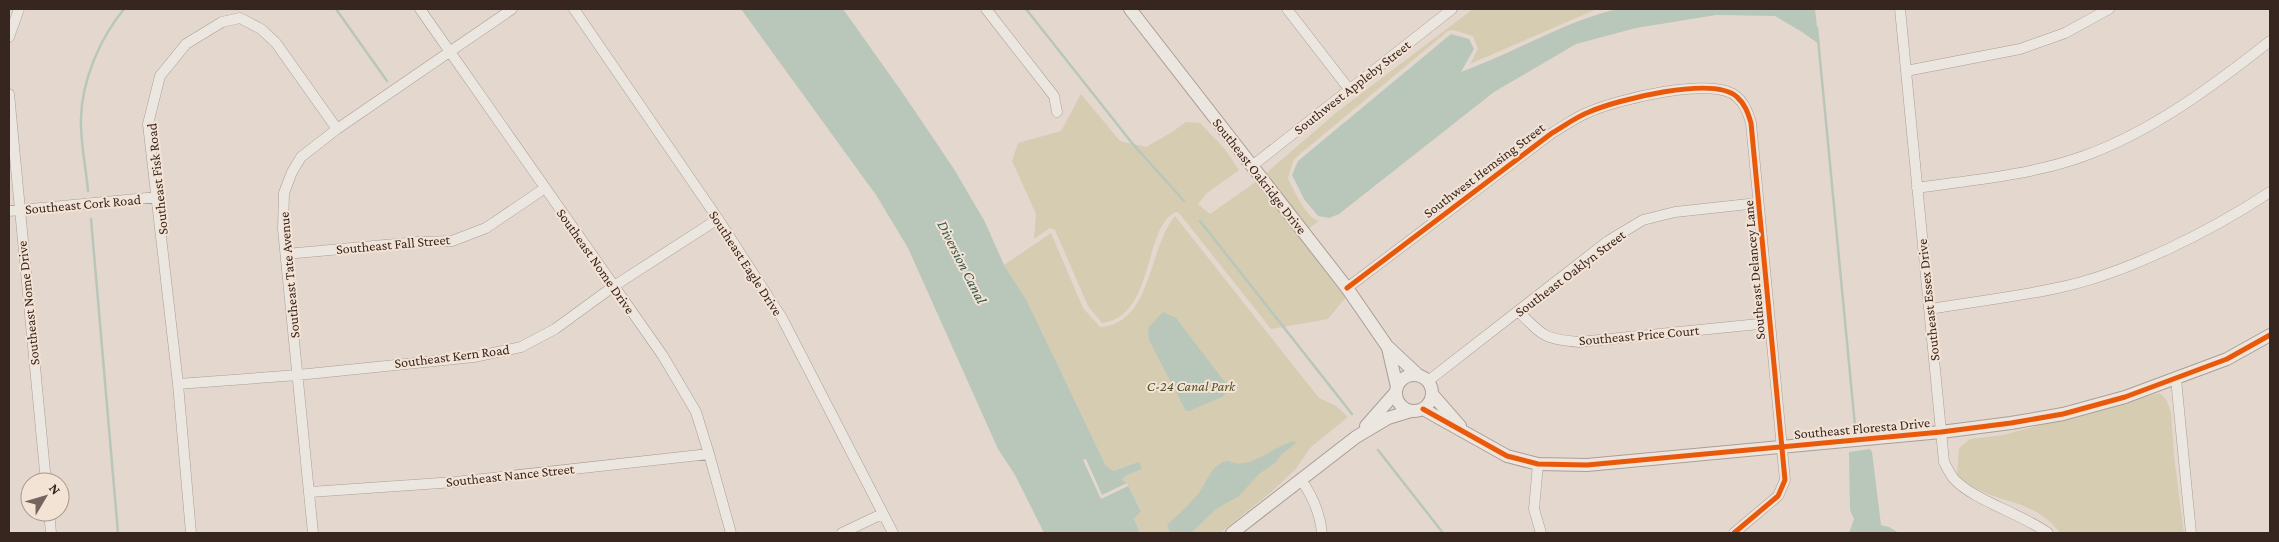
<svg xmlns="http://www.w3.org/2000/svg" width="2279" height="542" viewBox="0 0 2279 542" font-family="'Crimson Pro',serif">
<style>
.green{fill:#d5ccb2}
.water{fill:#b9c6ba}
.pier{fill:#e4d8ce}
.lines{fill:none;stroke-linecap:round;stroke-linejoin:round}
.stream{stroke:#b9c6ba;stroke-width:2.5}
.minor-casing{stroke:#a99e97;stroke-width:11}
.tertiary-casing{stroke:#a99e97;stroke-width:14}
.minor{stroke:#ece6e0;stroke-width:10}
.tertiary{stroke:#ece6e0;stroke-width:12}
.cycleway-casing{stroke:#f3e3d5;stroke-width:8}
.cycleway{stroke:#e8590c;stroke-width:5}
.labels{text-anchor:middle;stroke-width:4;stroke-linejoin:round;paint-order:stroke}
.street-label{font-size:14px;fill:#372520;stroke:#f3e3d5}
.park-label{font-size:14px;font-style:italic;fill:#525228;stroke:#f3e3d5}
.water-label{font-size:15px;font-style:italic;fill:#30564a;stroke:#f3e3d5}
</style>
<rect width="100%" height="100%" fill="#e4d8ce"/>
<path class="green" d="M1473 9H1597L1470 64 1478 49 1473 36 1453 30 1448 31 1294 159 1288 178C1294 190 1306 218 1319 221L1308 229 1265 174 1337 112Z
M1081 94 1120 141 1146 147 1172 132 1186 122 1200 123 1224 148 1239 170 1207 193 1198 204 1210 214 1257 181 1341 289 1346 297 1328 319 1271 329 1179 213 1176 212C1143 226 1155 317 1102 323L1088 306 1055 230 1050 228 1034 239 1036 214 1012 161 1018 143 1061 131Z
M1175 216 1319 398 1336 406 1348 417 1310 448 1295 470 1271 492 1220 533H1140L1134 519 1141 510 1127 483 1122 480 1125 476 1142 469 1114 471 1106 466 1027 301 1004 265 1051 233 1083 308 1100 327C1152 324 1148 248 1175 216Z
M2159 393 2166 399 2171 412 2174 456 2184 533H2060C2029 493 1991 507 1957 475L1959 448 1970 439 2003 435Z"/>
<path class="water" d="M741 9H843L902 92 954 169 985 222 1004 265 1027 301 1106 466 1114 471 1139 462 1142 469 1125 476 1122 480 1127 483 1141 511 1134 519 1140 533H1044L1015 475 998 449 908 248 876 195Z
M1617 9H1815L1819 44 1802 32 1775 16 1716 15 1636 28 1576 44 1494 92 1339 214 1329 218 1318 216 1304 199 1292 175 1298 161 1451 34 1469 39 1474 49 1461 72C1514 53 1563 22 1617 9Z
M1163 312 1176 318 1227 385 1228 388 1224 396 1189 411H1186L1149 340 1148 328Z
M1295 441 1296 443 1281 455 1276 462 1259 474 1239 496 1216 509 1191 533H1170L1167 525C1178 515 1190 504 1199 493 1207 482 1212 463 1228 461 1250 472 1274 445 1295 441Z
M1870 449 1872 452 1881 525 1889 527 1899 533H1849L1854 519 1850 510 1849 452Z"/>
<path class="pier" d="M1086 459 1102 495 1127 483 1128 486 1101 499 1083 460Z"/>
<g class="lines">
<path class="stream" d="M336 9 387 81
M1026 9 1132 143 1184 201
M1817 28 1855 426
M88 191C86 167 80 142 81 118 82 80 100 38 124 9
M91 219 118 533
M1200 221 1352 414
M1378 450 1443 533"/>
<g class="minor-casing">
<path id="minor" d="M420 9 663 356 696 412 709 454 731 533
M574 9 718 219 782 318 893 533
M986 9 1054 96 1057 112
M1287 9 1349 89
M1900 9 1944 462C1947 468 1950 474 1954 479 1973 500 2022 514 2048 533
M9 37 19 9
M1906 71 2020 49 2065 33 2109 9
M9 94 46 482
M1252 166 1452 9
M1917 188C1971 180 2032 175 2084 156 2153 131 2213 86 2270 41
M9 211 158 197
M286 254 418 242 452 241 486 228 545 188
M1347 288 1552 133C1564 126 1576 117 1589 112 1616 100 1714 75 1737 97 1745 104 1748 113 1751 123L1785 480 1778 496 1734 533
M1929 309C1972 302 2015 297 2057 288 2126 274 2211 231 2270 192
M1519 312C1543 336 1544 339 1579 342L1769 323
M2176 379 2191 533
M1428 381 1608 241 1643 220 1675 212 1758 203
M178 384 298 375 474 357 521 347 555 329 614 286 718 219
M1538 464 1534 509 1541 533
M1301 480C1312 495 1320 514 1322 533
M310 492 455 482 709 454
M49 512 51 533
M191 533 178 384 148 124 160 76 186 44 222 22 240 18 261 29 276 43 337 129
M313 533 283 229 284 193 292 172 301 157 337 129 512 9
M842 533 882 514"/>
</g>
<g class="tertiary-casing">
<path id="tertiary" d="M1130 9 1347 288 1387 346 1418 375
M1388 348 1397 387
M1396 393a18 18 0 1 1 36 0a18 18 0 1 1-36 0Z
M1432 394 1460 426
M1423 409 1507 456 1538 464 1587 465 1941 432 2011 423 2063 414 2125 397 2227 359 2270 335
M1366 426 1396 392
M1232 533 1356 437 1388 418 1411 411"/>
</g>
<use href="#minor" class="minor"/>
<use href="#tertiary" class="tertiary"/>
<g class="cycleway-casing">
<path id="cycleway" d="M1347 288 1552 133C1564 126 1576 117 1589 112 1616 100 1714 75 1737 97 1745 104 1748 113 1751 123L1785 480 1778 496 1734 533
M1423 409 1507 456 1538 464 1587 465 1941 432 2011 423 2063 414 2125 397 2227 359 2270 335"/>
</g>
<use href="#cycleway" class="cycleway"/>
</g>
<g class="labels">
<g class="street-label">
<text transform="translate(1352 87) rotate(-38)" y="5">Southwest Appleby Street</text>
<text transform="translate(1484 170) rotate(-37)" y="5">Southwest Hemsing Street</text>
<text transform="translate(1260 176) rotate(52)" y="5">Southeast Oakridge Drive</text>
<text transform="translate(157 179) rotate(-96)" y="5">Southeast Fisk Road</text>
<text transform="translate(83 204) rotate(-5)" y="5">Southeast Cork Road</text>
<text transform="translate(393 244) rotate(-5)" y="5">Southeast Fall Street</text>
<text transform="translate(596 261) rotate(55)" y="5">Southeast Nome Drive</text>
<text transform="translate(746 263) rotate(57)" y="5">Southeast Eagle Drive</text>
<text transform="translate(1754 270) rotate(-95)" y="5">Southeast Delancey Lane</text>
<text transform="translate(1570 273) rotate(-37)" y="5">Southeast Oaklyn Street</text>
<text transform="translate(289 275) rotate(-95)" y="5">Southeast Tate Avenue</text>
<text transform="translate(1928 300) rotate(-96)" y="5">Southeast Essex Drive</text>
<text transform="translate(28 303) rotate(-96)" y="5">Southeast Nome Drive</text>
<text transform="translate(1639 335) rotate(-5)" y="5">Southeast Price Court</text>
<text transform="translate(452 356) rotate(-7)" y="5">Southeast Kern Road</text>
<text transform="translate(1862 428) rotate(-5)" y="5">Southeast Floresta Drive</text>
<text transform="translate(510 475) rotate(-6)" y="5">Southeast Nance Street</text>
</g>
<g class="park-label">
<text x="1191" y="391">C-24 Canal Park</text>
</g>
<g class="water-label">
<text transform="translate(962 262) rotate(63)" y="5">Diversion Canal</text>
</g>
</g>
<rect width="2279" height="542" fill="none" stroke="#372520" stroke-width="20"/>
<g transform="translate(45 497) rotate(52)"><circle r="24" fill="#f3e3d5" stroke="#a8978d"/>
<path d="M0-4L9 19L0 12L-9 19Z" fill="#74645d"/>
<text y="-8" font-size="14" font-weight="bold" text-anchor="middle" fill="#372520">N</text>
</g>
</svg>
